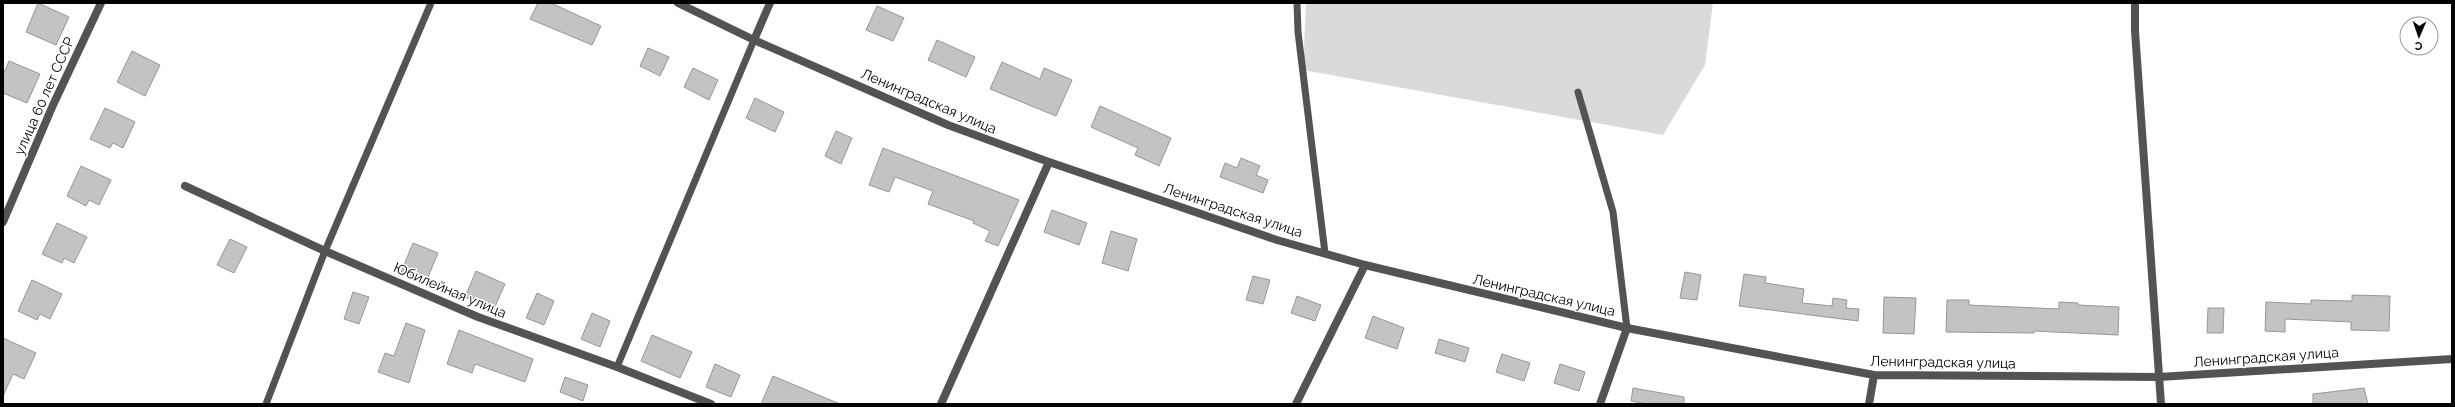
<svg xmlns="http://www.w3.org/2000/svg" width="2455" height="407" viewBox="0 0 2455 407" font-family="Raleway,sans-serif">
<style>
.green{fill:#dadada}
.building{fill:#c3c3c3;stroke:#979797}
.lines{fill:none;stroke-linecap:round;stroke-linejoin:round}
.service{stroke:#535353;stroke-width:7}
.minor{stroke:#535353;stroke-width:8}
.labels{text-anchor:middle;stroke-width:3;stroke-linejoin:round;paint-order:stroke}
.street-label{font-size:14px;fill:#000;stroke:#fff}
</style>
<rect width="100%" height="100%" fill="#fff"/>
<path class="green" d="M1306 3H1713L1705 65 1663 135 1303 70Z"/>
<path class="building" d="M38 3 69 17 56 45 26 32Z
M538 3H551L601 26 592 45 530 19Z
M877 6 904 18 893 41 866 30Z
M937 40 975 57 966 77 928 60Z
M648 48 669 57 660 76 640 66Z
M132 51 160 65 145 96 117 82Z
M9 61 40 74 27 103 3 93V75Z
M1002 62 1040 79 1044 68 1072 80 1056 116 990 89Z
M693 68 718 80 709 100 684 87Z
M755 98 784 112 775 132 746 118Z
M1100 106 1171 138 1159 166 1135 155 1138 148 1091 127Z
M105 108 135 122 123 148 113 143 110 148 90 139Z
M836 131 852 138 841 164 825 156Z
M883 148 1019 200 998 246 985 241 990 231 973 223 974 221 928 204 933 191 895 177 889 192 869 185Z
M1241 158 1260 166 1256 175 1268 180 1263 193 1220 177 1225 163 1237 168Z
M81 166 111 180 99 205 89 200 86 206 67 196Z
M1052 210 1087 223 1079 245 1044 232Z
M57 223 87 237 74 263 64 258 62 263 42 254Z
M1111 231 1137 239 1128 271 1102 263Z
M230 239 247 247 234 273 217 265Z
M413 243 438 253 426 282 401 272Z
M476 271 505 284 494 309 465 297Z
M1685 272 1701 275 1697 300 1680 298Z
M1744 274 1766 277 1765 283 1804 289 1802 303 1832 306 1833 298 1847 300 1846 308 1859 309 1858 321 1739 306Z
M1253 276 1270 280 1263 304 1246 300Z
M32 280 62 294 50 319 40 314 37 320 18 311Z
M353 292 369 297 359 324 344 319Z
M537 293 554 301 544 325 526 318Z
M2352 295 2390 296 2389 331 2351 330V322L2285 319V332L2265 331 2266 302 2311 304V300L2352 301Z
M1297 296 1321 305 1315 321 1291 313Z
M1884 297 1916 298 1914 334 1883 333Z
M1947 300H1969V305L2059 309V302L2078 303V305L2119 307 2118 335 2034 331V333L1946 332Z
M2208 308H2224L2223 333H2207Z
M592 313 610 321 600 347 581 339Z
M1373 316 1404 328 1397 349 1365 338Z
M406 323 425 330 409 383 378 372 385 353 394 356Z
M459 330 533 359 525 382 475 364 472 373 447 364Z
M652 335 692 352 680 378 641 361Z
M3 338 36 353 24 379 13 374 3 396Z
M1439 339 1469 348 1465 362 1435 353Z
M1502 354 1530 363 1524 381 1496 372Z
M715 364 740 375 731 397 706 387Z
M1560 364 1585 372 1579 391 1554 383Z
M773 376 840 404H761Z
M565 377 588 385 583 401 560 392Z
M1633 388 1684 397V404H1648L1631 401Z
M2364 388 2368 404H2313V394Z"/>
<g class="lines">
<path class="service" d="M1297 3 1298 32 1325 253
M1578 92 1613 212 1627 328
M617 367 754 40
M266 404 325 251 431 3"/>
<path class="minor" d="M678 3 754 40 948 125 1049 162 1277 240 1365 265 1627 328 1874 375 2159 377 2452 359
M2135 3V31L2161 404
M754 40 770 3
M185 186 325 251 478 317 617 367 711 404
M3 222 53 105 101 3
M941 404 1049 162
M1296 404 1365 265
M1600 404 1627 328
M1869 404 1874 375"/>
</g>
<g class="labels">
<g class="street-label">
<text transform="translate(44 96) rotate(-66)" y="5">улица 60 лет СССР</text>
<text transform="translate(929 101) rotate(23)" y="5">Ленинградская улица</text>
<text transform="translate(1233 210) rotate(18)" y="5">Ленинградская улица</text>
<text transform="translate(450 290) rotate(23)" y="5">Юбилейная улица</text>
<text transform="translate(1544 295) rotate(13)" y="5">Ленинградская улица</text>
<text transform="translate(2266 357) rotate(-4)" y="5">Ленинградская улица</text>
<text transform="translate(1943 362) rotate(1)" y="5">Ленинградская улица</text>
</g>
</g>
<rect width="2455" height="407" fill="none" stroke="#000000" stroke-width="8"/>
<g transform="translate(2419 36) rotate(182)"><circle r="19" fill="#ffffff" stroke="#999999"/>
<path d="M0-3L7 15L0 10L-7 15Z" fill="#000000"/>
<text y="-6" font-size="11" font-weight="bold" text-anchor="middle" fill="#000000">С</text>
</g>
</svg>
